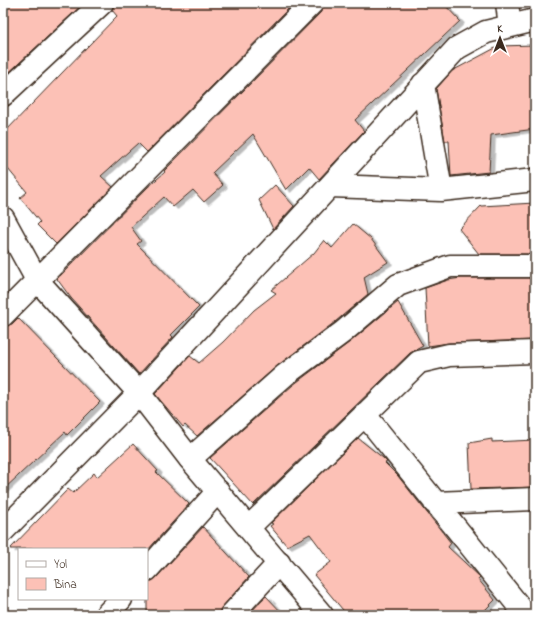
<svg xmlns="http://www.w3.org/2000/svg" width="538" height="618" viewBox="0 0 538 618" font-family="'Indie Flower',sans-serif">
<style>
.building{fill:#fcc1b6;stroke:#3b2a1e;filter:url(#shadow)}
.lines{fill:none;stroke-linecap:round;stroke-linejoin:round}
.minor-casing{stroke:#3b2a1e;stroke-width:25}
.tertiary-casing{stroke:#3b2a1e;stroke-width:25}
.minor{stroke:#fff;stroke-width:22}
.tertiary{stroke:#fff;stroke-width:22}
</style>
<defs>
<filter id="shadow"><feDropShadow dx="4.5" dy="2.5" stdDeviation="0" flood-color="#0004"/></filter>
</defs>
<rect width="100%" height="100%" fill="#fff"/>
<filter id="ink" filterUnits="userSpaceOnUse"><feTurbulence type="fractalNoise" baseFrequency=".025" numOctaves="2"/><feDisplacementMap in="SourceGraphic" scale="8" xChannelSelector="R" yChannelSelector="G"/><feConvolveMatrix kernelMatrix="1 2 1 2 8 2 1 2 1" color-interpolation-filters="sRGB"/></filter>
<g filter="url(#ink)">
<path class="building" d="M3 3H84L3 78Z
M114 3H294L147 152 138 143 101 176 113 187 56 244 37 225 40 222 20 198 27 192 3 163V134L117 16 112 10Z
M324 3H443L460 21 355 120 364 131 319 179 309 167 286 190 253 134 212 173 223 185 204 202 193 190 173 207 164 197 131 227 141 241 137 244 199 307 171 335 173 337 139 374 71 298 57 279 148 187 165 172 164 171 321 12Z
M535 45V129L491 135 489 172 451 176 449 141H445L436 89 452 71 499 46Z
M275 185 294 206 273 229 259 200Z
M535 203V254H479L459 229 481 206Z
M353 224 371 239 388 262 364 277 368 294 335 322 277 366 197 436 185 425 183 427 155 394 190 356 199 363 223 342 254 310 276 293 271 290 314 253 324 240 332 248Z
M461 278H535V340L449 343 428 346 425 288 448 280Z
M398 302 423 346 410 353 253 505 210 458 293 385 350 342Z
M18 318 100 402 67 435 65 432 3 490V327L12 324Z
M358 438 383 458 387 462 385 463 398 476 451 543 448 547 480 577 478 579 495 600 480 615H347L314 575 331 562 310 534 287 546 270 526 273 524 271 523Z
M492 439V442L535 440V487L471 489 469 443Z
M133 444 158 471 156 472 189 504 147 551V549H10L68 489 73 493 94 473 97 477Z
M203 527 249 577 222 607 219 615H147V582L156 578Z
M266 596 284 615H248Z"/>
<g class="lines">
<g class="minor-casing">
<path id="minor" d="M507 3 510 26
M423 84 441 190
M3 95 102 3
M330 186 441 190 535 180
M3 315 312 3
M365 415 526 615
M190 459 285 375 343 332 398 285 450 266H535
M435 503 535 499
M249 527 419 362 449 355 535 352
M3 531 139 393 457 48 486 32 535 20
M147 570 218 491
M106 615 121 599
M231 615 279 563"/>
</g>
<g class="tertiary-casing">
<path id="tertiary" d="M3 218 37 280 139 393 190 459 322 615"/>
</g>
<use href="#minor" class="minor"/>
<use href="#tertiary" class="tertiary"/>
</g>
</g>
<rect width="538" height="618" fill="none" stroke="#fff" stroke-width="16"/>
<rect x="8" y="8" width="522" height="602" fill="none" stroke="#3b2a1e" stroke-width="1.5" filter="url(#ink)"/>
<rect x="18" y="548" width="130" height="52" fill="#ffffff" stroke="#b1aaa5"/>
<rect x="26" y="561" width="20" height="6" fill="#ffffff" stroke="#b1aaa5"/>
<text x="54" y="568" font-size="12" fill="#3b2a1e">Yol</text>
<rect x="26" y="578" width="20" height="12" fill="#fcc1b6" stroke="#b1aaa5"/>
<text x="54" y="588" font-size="12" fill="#3b2a1e">Bina</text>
<g transform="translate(500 38)" stroke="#ffffff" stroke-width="3" paint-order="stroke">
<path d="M0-3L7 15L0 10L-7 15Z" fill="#3b2a1e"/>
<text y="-6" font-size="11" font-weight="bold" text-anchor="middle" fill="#3b2a1e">K</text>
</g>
</svg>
